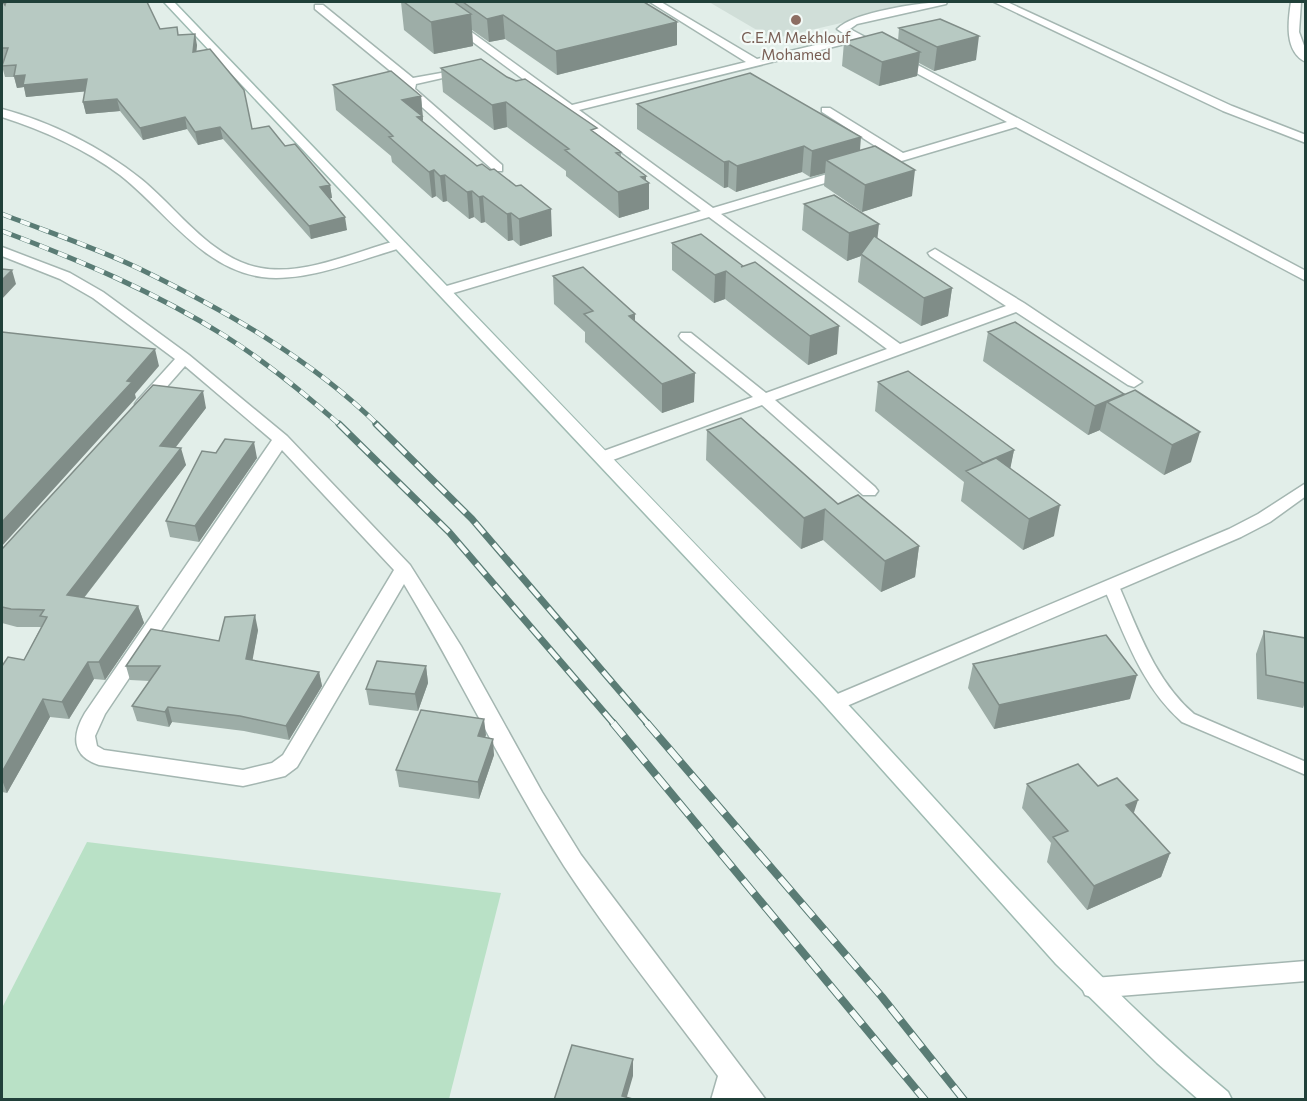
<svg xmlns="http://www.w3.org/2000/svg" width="1307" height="1101" viewBox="0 0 1307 1101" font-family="Commissioner,sans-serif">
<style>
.built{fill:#d0ded8}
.green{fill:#b9e1c6}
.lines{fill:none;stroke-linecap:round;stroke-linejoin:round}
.lane-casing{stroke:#a4b6b1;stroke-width:3}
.street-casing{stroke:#a4b6b1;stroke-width:3}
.secondary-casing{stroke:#9fbab2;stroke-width:3}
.lane{fill:#fff;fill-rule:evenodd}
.street{fill:#fff;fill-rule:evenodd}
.secondary{fill:#fff;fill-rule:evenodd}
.rail-far2-casing{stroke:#5a7c75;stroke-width:5}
.rail-far1-casing{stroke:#5a7c75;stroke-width:7}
.rail-casing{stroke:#5a7c75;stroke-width:8}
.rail-far2{stroke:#f3faf7;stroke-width:4;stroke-dasharray:10;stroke-linecap:butt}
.rail-far1{stroke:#f3faf7;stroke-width:4.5;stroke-dasharray:14;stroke-linecap:butt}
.rail{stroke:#f3faf7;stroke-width:6;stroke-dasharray:17;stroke-linecap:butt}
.wall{fill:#9dada7}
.shaded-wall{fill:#808d88}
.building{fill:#b7c9c2;stroke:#808d88;stroke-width:1.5}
.education-dot{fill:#8d6e63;stroke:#f3faf7;stroke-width:2}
.labels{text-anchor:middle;stroke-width:4.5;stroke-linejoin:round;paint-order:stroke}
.far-education-label{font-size:15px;fill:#785e54;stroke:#f3faf7}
</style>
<rect width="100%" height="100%" fill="#e2eee9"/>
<path class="built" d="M709 2H932L772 39Z"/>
<path class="green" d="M87 842 501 893 449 1099H2V1008Z"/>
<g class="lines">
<g class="lane-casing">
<path id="lane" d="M1111 581 1119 586C1139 632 1155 680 1194 714L1306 762V775L1182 722C1141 686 1125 635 1103 586Z"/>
</g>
<g class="street-casing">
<path id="street" d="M419 2H430L572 105 746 62 650 2H661L757 59 849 37 837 29C853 12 922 2 947 2L946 4 857 24 850 29 1306 271V281L1016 127 878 168H870V162L891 156 822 112V108H830L903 153 1007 122 857 41 579 110 713 208 844 169H852V175L721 214 900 344 1006 306 930 256 928 253 935 249 1024 303 1142 382 1134 387 1128 385 1016 312 775 400 875 487 878 491 875 495H863L762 405 610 461H598L596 457 598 453 753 397 681 339 679 336 681 333H691L766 393 887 349 709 217 450 294H440V288L701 211Z
M994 2H1007L1232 106 1306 135V143L1223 111Z
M1291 2H1301L1299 32 1306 51V62C1284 52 1288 21 1291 2Z
M315 5H323L413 78 469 68V72L416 84 415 89 502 165V171H494L405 92V83L315 9Z
M2 109C51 122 101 147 141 179 177 208 212 260 261 268 306 276 356 251 399 240L406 244 404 247C362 259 305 283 262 277 202 269 164 209 120 175 85 149 43 130 2 117Z
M2 247 70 273 103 292 189 355 287 436 410 565 461 646 542 792 581 855 766 1100H711L718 1076C667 1007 611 938 564 866 506 775 460 677 404 584L297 767 285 776 243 786 99 765C71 756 72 735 85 713L272 440 185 366 149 407H137L135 404 137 401 175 359 93 298 60 279 2 256ZM282 450 394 570 283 755 272 763 243 770 104 750 97 746 95 736 105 714Z
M1306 483V496L1270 522 1241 537 842 708 835 710 828 708 825 703 828 698 1229 529 1258 514Z
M1306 961V981L1094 998 1085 995 1082 988 1085 981 1094 978Z"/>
</g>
<g class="secondary-casing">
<path id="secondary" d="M164 2H174C390 228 608 452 823 678 957 819 1078 968 1228 1092L1232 1100H1199L1157 1063 1056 964 819 699Z"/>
</g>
<use href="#lane" class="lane"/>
<use href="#street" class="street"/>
<use href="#secondary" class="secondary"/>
<g class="rail-far2-casing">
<path id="rail-far2" d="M2 214C48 232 97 248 142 270 226 311 311 359 378 425
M2 231C79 260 155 292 225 336 266 362 304 393 340 425"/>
</g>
<g class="rail-far1-casing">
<path id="rail-far1" d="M339 424 449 532 614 724
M376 424 472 519 648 724"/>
</g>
<g class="rail-casing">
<path id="rail" d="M613 723 925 1100
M647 723 882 997 964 1100"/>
</g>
<use href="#rail-far2" class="rail-far2"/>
<use href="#rail-far1" class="rail-far1"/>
<use href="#rail" class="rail"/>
</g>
<path class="wall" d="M2 2 5 5 160 29 178 35 197 45 196 52 252 129 285 146 330 185 332 198H329L347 230 311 239 223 139 198 145 187 129 143 140 120 111 86 114 83 102 85 91 26 97 24 87 17 88 14 77H5L2 66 4 60H2Z
M401 2H644L677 22V45L557 75 505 39 489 42 472 30 473 46 434 54 404 30Z
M899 28 976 60 934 71 919 63 917 76 879 86 842 66 844 42 898 41Z
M441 68 507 77 597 134 621 152V157L649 183V209L619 218 566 176V171L507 127 494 130 443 92Z
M333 85 421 96 423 120 422 122 552 236 520 246 513 240 508 241 485 222 481 223 474 217 469 219 447 201 443 202 436 196 432 198 392 162 391 156 336 110Z
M637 104 860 150 912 196 862 212 824 186 825 173 810 177 802 172 736 192 728 187 724 188 637 129Z
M804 204 877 238 952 288 948 316 921 326 858 282 861 256 847 261 802 230Z
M701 234 837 354 808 365 725 299 714 303 672 270V243Z
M553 276 635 321 694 402 662 413 585 342V332L554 304Z
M988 332 1124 394 1191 462 1164 475 1100 431V430L1088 435 983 361Z
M878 382 1014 450 1010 468 1054 536 1023 550 961 501 964 482 875 411Z
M206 408 176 447 186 465 84 598 138 606 144 623 105 680 94 679 69 719 50 717 7 793 2 792V666L24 660 41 627H17L2 623V549Z
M707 430 838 504 919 546 915 577 881 592 823 540 801 549 706 460Z
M216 453 257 458 199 542 170 537 166 521Z
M258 630 252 660 319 672 322 686 289 740 244 731 172 722 169 727 137 721 132 706 150 681 130 680 126 666Z
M1264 631 1305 638V702L1303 708 1257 699 1256 654Z
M973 664 1130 699 994 729 968 688Z
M426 666 428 683 418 711 369 705 366 689Z
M486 735 485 737 494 755 479 799 399 787 396 770Z
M1027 784 1098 786 1134 813 1170 853 1161 877 1087 910 1047 862 1051 843 1022 808Z"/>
<path class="shaded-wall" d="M471 14 473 46 434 54 431 22Z
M503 15 505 39 489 42 487 19Z
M677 22V45L557 75 556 51Z
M195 34 197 45 195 64 193 52Z
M979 36 976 60 934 71 937 47Z
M920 52 917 76 879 86 882 62Z
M25 75 87 79 90 91 26 97 24 87 17 88 14 76Z
M421 96 423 120 422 121 424 141 402 100Z
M117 99 120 111 86 114 83 102Z
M506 102 507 127 494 130 492 105Z
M185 117 187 129 143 140 140 128Z
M220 127 223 139 198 145 195 132Z
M861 137 859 163 826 160 825 173 810 177 812 151Z
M804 146 802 172 736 192 737 166Z
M729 161 728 187 724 188V162Z
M434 170 436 196 432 198 429 172Z
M915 170 912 196 862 212 865 185Z
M445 175 447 201 443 202 440 176Z
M646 176V184L649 183V209L619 218 618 192 641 177Z
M330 185 332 198 322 200 320 187Z
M472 191 474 217 469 219 467 192Z
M483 196 485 222 481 223 479 197Z
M551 209 552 236 520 246 519 219Z
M511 213 513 240 508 241 507 214Z
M345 217 347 230 311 239 309 226Z
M879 224 876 251 861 254V256L847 261 849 233Z
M12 270 16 284 2 299V280Z
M726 271 725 299 714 303 715 275Z
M952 288 948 316 921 326 924 298Z
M635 314V342L629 316Z
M839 326 837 354 808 365 810 336Z
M155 349 159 366 135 394 136 398 2 546V522Z
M695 373 694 402 662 413V384Z
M203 391 206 408 164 462 160 446Z
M1124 394 1107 402 1100 430 1088 435 1095 406Z
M1200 432 1191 462 1164 475 1172 445Z
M254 442 257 458 199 542 195 526Z
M181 448 186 465 72 613 67 595Z
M1014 450 1008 480 983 463Z
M1060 505 1054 536 1023 550 1029 519Z
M825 509 823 540 801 549 804 518Z
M919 546 915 577 881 592 885 561Z
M138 606 144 623 105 680 99 662Z
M255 615 258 630 250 674 246 659Z
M88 662 94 679 69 719 62 702Z
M426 666 428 683 418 711 415 694Z
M319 672 322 686 289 740 286 726Z
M1137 675 1130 699 994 729 999 705Z
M43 699 50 717 7 793 2 780V772Z
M168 707 172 722 169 727 165 712Z
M484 719 486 735 479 753 478 736Z
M493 739 494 755 479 799 478 782Z
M1138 800 1130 825 1126 805Z
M1170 853 1161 877 1087 910 1094 886Z
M633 1059V1076L626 1100 622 1096Z"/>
<path class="building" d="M2 2H3L5 5 6 2H147L160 29 177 27 178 35 195 34 193 52 210 49 244 90 252 129 269 126 285 146 295 144 330 185 320 187 345 217 309 226 220 127 195 132 185 117 140 128 117 99 83 102 87 79 23 85 25 75 14 76 16 65 2 66 8 48H2Z
M404 2H454L471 14 431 22Z
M463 2H644L677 22 556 51 503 15 487 19Z
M940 19 979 36 937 47 899 28Z
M882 32 920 52 882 62 844 42Z
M481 59 507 77 516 81 525 79 597 128 591 130 621 152 616 153 646 176 641 177 649 183 618 192 565 150 569 149 506 102 492 105 441 68Z
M391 71 421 96 402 100 422 116 417 117 477 166 482 164 490 170 494 169 516 186 521 185 551 209 519 219 511 213 507 214 483 196 479 197 472 191 467 192 445 175 440 176 434 170 429 172 389 137 393 136 388 131 333 85Z
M750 73 861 137 812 151 804 146 737 166 729 161 724 162 637 104Z
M875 146 915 170 865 185 826 160Z
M834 195 879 224 849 233 804 204Z
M701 234 743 266 741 267 755 262 839 326 810 336 726 271 715 275 672 243Z
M874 236 952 288 924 298 861 254Z
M583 267 635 314 629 316 695 373 662 384 584 314 593 311 553 276Z
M2 269 12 270 2 280Z
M1015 322 1124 394 1095 406 988 332Z
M2 332 155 349 127 381 132 382 2 522Z
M908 371 1014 450 983 463 878 382Z
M153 385 203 391 160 446 181 448 67 595 138 606 99 662H88L62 702 43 699 2 772V666L8 657 24 660 47 617 40 616 44 610 11 609 2 607V549L3 548Z
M1135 390 1200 432 1172 445 1107 402Z
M741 418 838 504 858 495 919 546 885 561 825 509 804 518 707 430Z
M225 439 254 442 195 526 166 521 202 451 216 453Z
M996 458 1060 505 1029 519 966 471Z
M255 615 246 659 319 672 286 726 240 716 168 707 165 712 132 706 160 666H126L151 629 219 641 225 617Z
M1264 631 1305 638V683L1266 675Z
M1106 635 1137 675 999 705 973 664Z
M377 661 426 666 415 694 366 689Z
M421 710 484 719 478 736 493 739 478 782 396 770Z
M1078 764 1098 786 1117 778 1138 800 1126 805 1170 853 1094 886 1053 837 1068 831 1027 784Z
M572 1045 633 1059 622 1096 636 1100H554Z"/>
<circle class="education-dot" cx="796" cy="20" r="6"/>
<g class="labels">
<g class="far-education-label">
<text x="796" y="43">C.E.M Mekhlouf<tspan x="796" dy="17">Mohamed</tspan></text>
</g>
</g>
<rect width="1307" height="1101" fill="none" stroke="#204039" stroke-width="6"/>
</svg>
